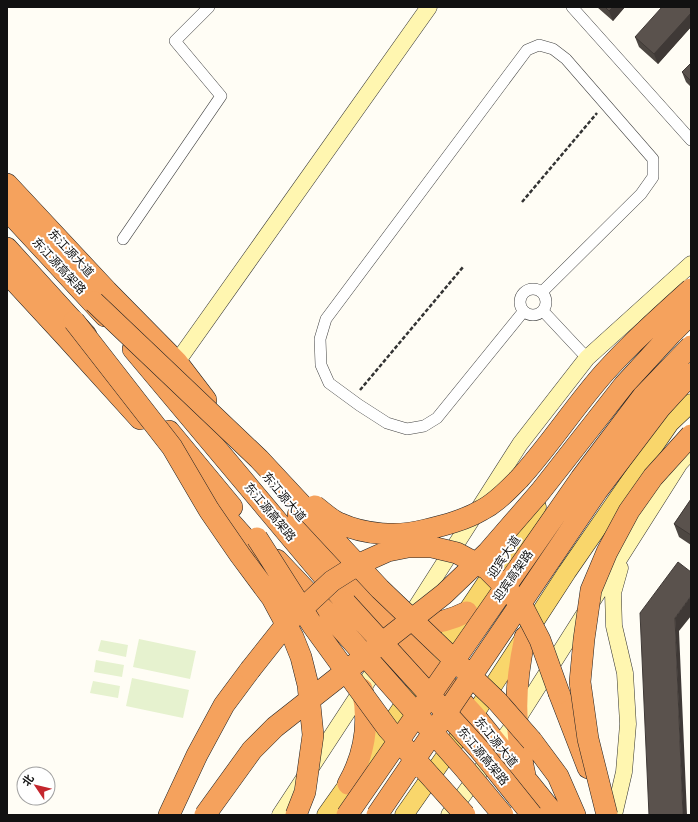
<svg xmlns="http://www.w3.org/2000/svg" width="698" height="822" viewBox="0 0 698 822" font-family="Merriweather,'Noto Sans SC',serif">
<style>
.pitch{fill:#e6f2cf}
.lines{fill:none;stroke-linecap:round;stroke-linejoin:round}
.street-casing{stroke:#444;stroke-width:12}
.secondary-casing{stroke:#333;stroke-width:17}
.primary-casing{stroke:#222;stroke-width:19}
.highway-casing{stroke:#222;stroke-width:22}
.path{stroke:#333;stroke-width:2.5;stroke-dasharray:4 2;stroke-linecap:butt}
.street{stroke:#fff;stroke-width:11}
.secondary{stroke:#fff6b0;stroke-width:16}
.primary{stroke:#f9d66b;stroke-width:18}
.highway{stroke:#f5a25d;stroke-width:21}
.highway-bridge-casing{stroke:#222;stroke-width:22;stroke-linecap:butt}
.highway-bridge{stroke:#f5a25d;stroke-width:21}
.wall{fill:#4d4742}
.shaded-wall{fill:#3f3936}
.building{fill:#5a524d;stroke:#3f3936}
.labels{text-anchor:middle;stroke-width:4;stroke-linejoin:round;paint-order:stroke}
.street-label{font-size:12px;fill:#111;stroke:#fff}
</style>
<rect width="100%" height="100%" fill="#fffdf5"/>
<path class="pitch" d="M139 639 196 651 190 679 133 667Z
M101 640 128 645 126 657 98 651Z
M96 660 124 665 122 677 94 672Z
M132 678 189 690 183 718 126 706Z
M93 681 120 686 118 698 90 693Z"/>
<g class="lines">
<g class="street-casing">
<path id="street" d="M572 7 691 140
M123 239 221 96 175 41 209 7
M520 302a13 13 0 1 1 26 0a13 13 0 1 1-26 0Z
M543 311 587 358
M523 312 437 418 424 426 407 429 387 423 359 405 329 383 321 365 320 339 326 319 527 50 539 45 553 49 566 59 653 159V177L641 194 542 292"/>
</g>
<g class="secondary-casing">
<path id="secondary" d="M177 362 429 7
M409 618 520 444 587 358 691 264
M280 815 382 659
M449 815 517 720 680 463 691 451
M614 815 624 772 628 724 625 673 614 626 613 593 620 568"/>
</g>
<g class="primary-casing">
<path id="primary" d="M326 815 392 722 537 507
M404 815 474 715 567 572 670 423 691 403"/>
</g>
<g class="highway-casing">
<path id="highway" d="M7 184 107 291 177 362 206 400
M7 210 105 316
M7 248 86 335
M7 273 65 336 140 419
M133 349 346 603
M169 431 232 507
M209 498 266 562
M298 515 399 633 474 715 555 815
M277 560 330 616
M404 622C427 627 447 622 467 612
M525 637C514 687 514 725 525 775
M559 693 588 768
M532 741 558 776 575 815
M348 784C365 754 370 723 362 689
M169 815 197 755 224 705 250 670"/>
</g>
<path class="path" d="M522 202 597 113
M360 390 463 267"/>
<use href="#street" class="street"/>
<use href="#secondary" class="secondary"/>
<use href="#primary" class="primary"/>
<use href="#highway" class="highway"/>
<g class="highway-bridge-casing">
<path id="highway-bridge" d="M94 302 259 459 380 589 497 701 532 741
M74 321 172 447 209 510 240 555 272 598 293 637 301 657 308 685 313 735 305 792 296 815
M315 506C323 512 331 520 339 523 365 535 399 537 425 530 445 525 465 520 482 510 496 503 508 490 519 479 550 445 574 407 604 373 631 343 661 316 691 289
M257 538 313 626 388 729 465 815
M346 603 479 749 532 815
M330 616 464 768 503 815
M250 670 288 622 332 581 359 564 388 551 408 547H432L457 553 487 569 509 591 524 609 540 640 559 693
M205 815 252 750 275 727 444 594 488 552 540 492 624 385 671 334 691 314
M347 815 581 478 643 396 691 346
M377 815 597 491 660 408 691 374
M607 815 588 739 580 682 584 639 591 590 607 552 629 511 653 477 691 435"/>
</g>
<use href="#highway-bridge" class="highway-bridge"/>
</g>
<path class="wall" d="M597 7H625L613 21Z
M691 7V27L658 64 639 47 635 37Z
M691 63V87L686 82 682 72Z
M691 499V545L679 537 674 524Z"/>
<path class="shaded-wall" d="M613 7H625L613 21 609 11Z
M691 13V27L658 64 654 54Z
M691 596V616L679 631 687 815H683L675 618Z"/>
<path class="building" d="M605 7H613L609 11Z
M662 7H691V13L654 54 635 37Z
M691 63V81L682 72Z
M691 499V535L674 524Z
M678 562 691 572V596L675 618 683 815H649L640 613Z"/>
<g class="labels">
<g class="street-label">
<text transform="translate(71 253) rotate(47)" y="4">东江源大道</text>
<text transform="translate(59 266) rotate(47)" y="4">东江源高架路</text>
<text transform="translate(284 497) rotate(50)" y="4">东江源大道</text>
<text transform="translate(270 512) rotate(50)" y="4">东江源高架路</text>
<text transform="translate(504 557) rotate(-56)" y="4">迎宾大道</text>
<text transform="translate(513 576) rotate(-55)" y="4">迎宾高架路</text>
<text transform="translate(496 742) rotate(51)" y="4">东江源大道</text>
<text transform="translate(483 756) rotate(50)" y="4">东江源高架路</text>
</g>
</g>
<rect width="698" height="822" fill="none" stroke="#111111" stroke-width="16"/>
<g transform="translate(36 786) rotate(305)"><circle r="19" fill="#ffffff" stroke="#a0a0a0"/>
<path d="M0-3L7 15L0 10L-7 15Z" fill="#c4262e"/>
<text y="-6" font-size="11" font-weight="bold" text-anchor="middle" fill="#111111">北</text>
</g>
</svg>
